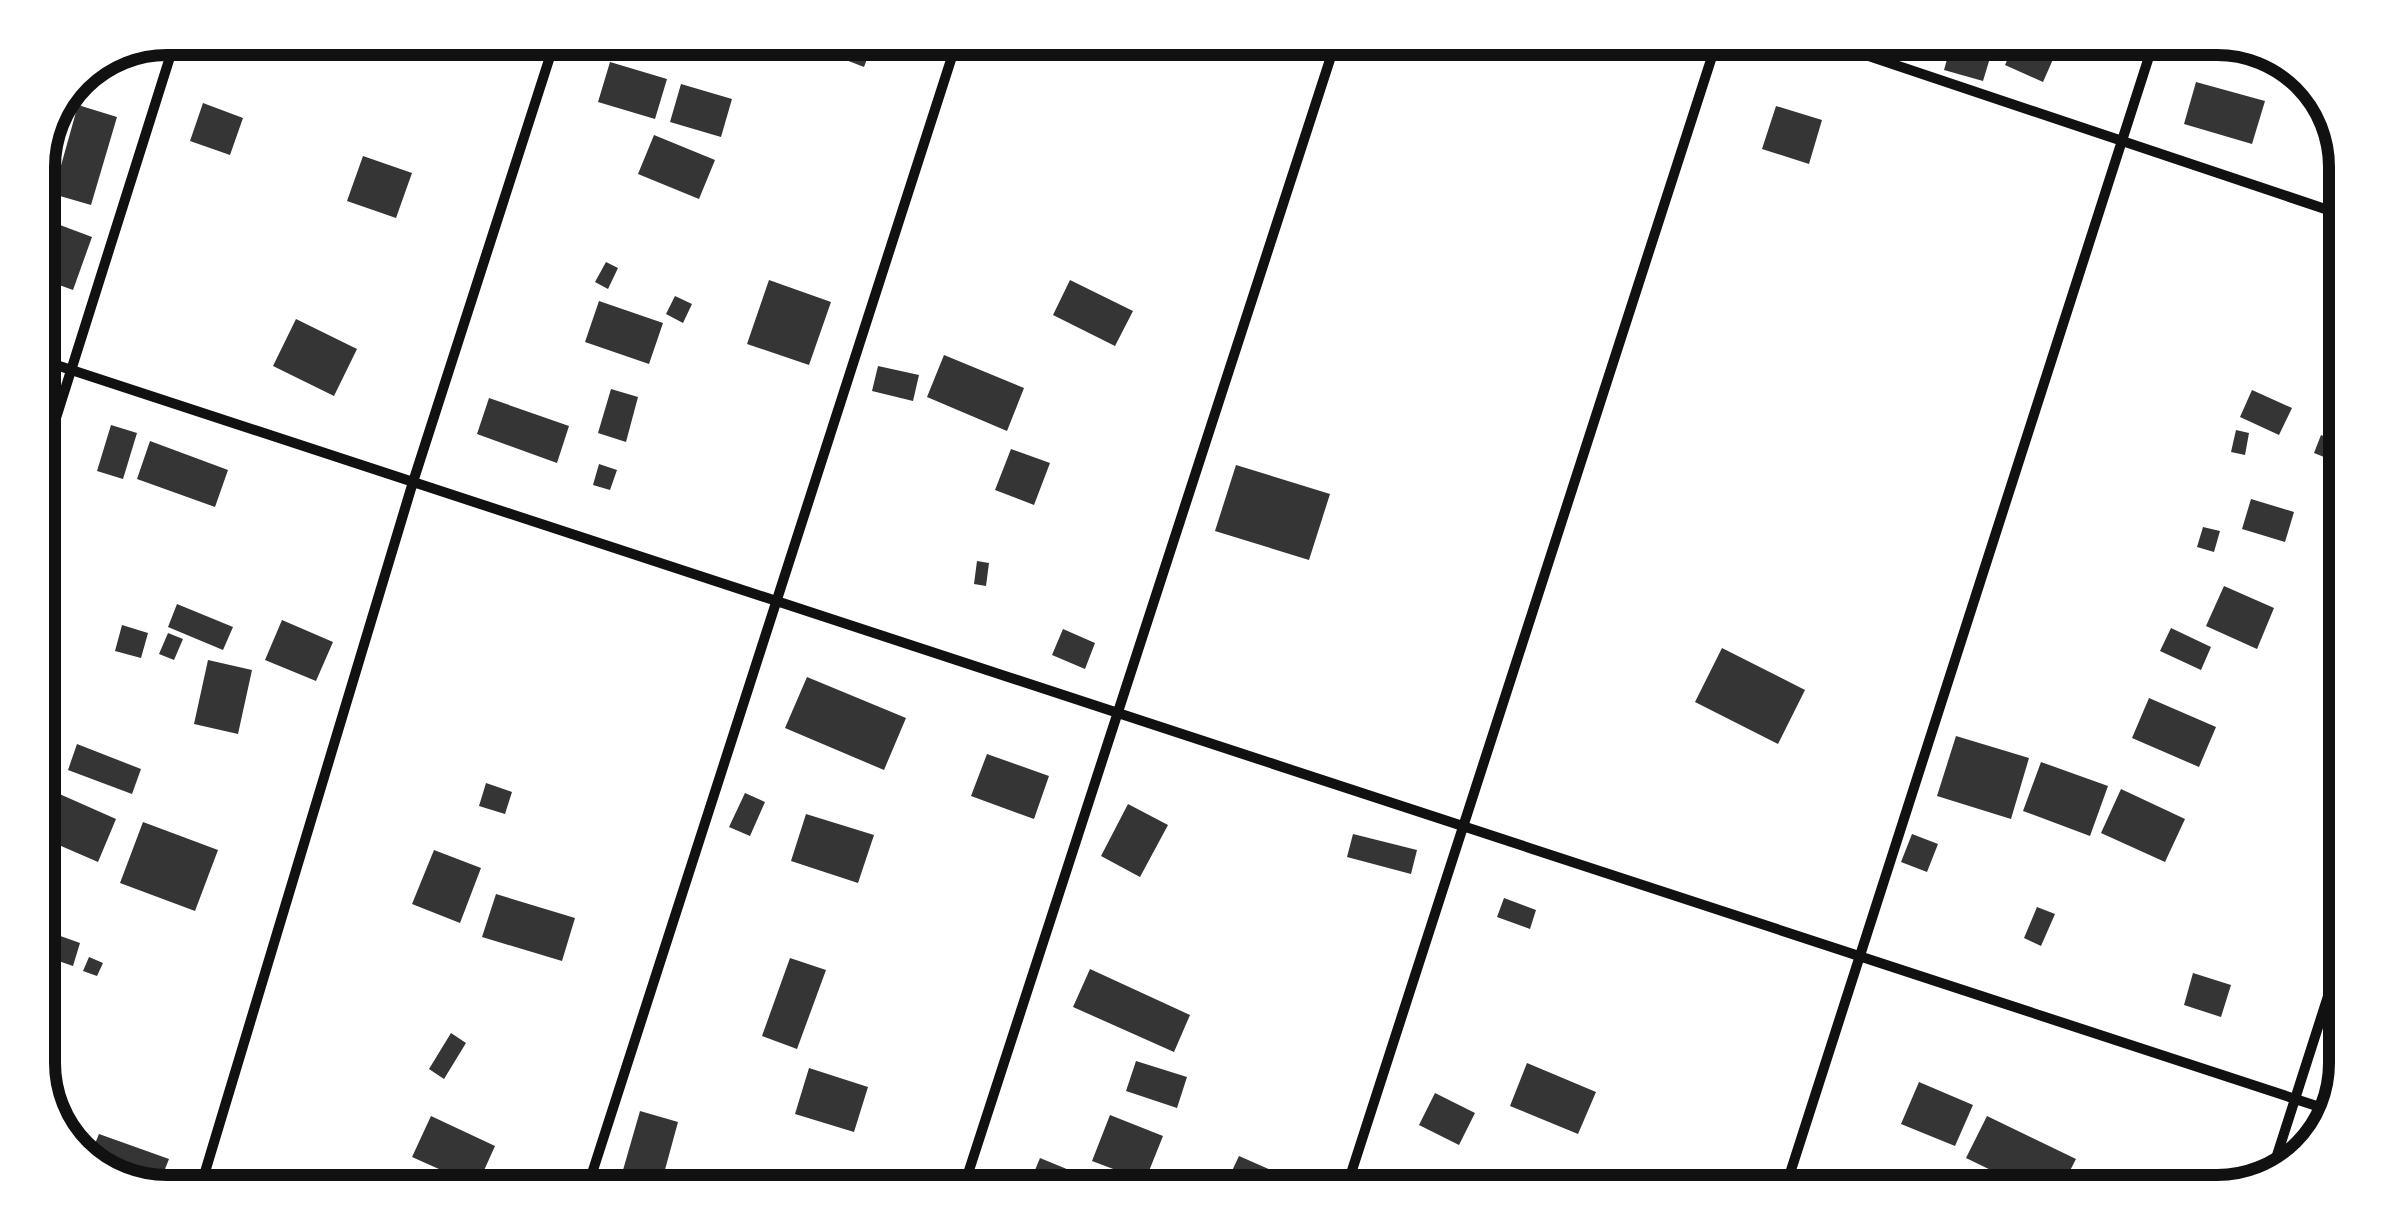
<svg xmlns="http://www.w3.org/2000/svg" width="2384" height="1230" viewBox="0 0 2384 1230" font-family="'Public Sans',sans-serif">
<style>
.building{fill:#353535}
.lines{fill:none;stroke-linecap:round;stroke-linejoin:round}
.minor{stroke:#111;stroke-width:10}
.rim{fill:none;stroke:#111;stroke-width:12}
</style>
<rect width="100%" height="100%" fill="#fff"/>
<path class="building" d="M789 38H875L864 67Z
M1953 38H1996L1983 81 1944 70Z
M2017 38H2035L2058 48 2043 82 2005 65Z
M610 62 667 79 655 119 598 102Z
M2196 82 2265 101 2252 144 2184 124Z
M681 84 732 99 721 137 670 122Z
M203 103 243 118 230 155 190 141Z
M78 105 117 117 91 205 53 194Z
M1776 106 1822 120 1809 164 1762 149Z
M654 135 715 160 699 199 638 174Z
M363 156 412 173 396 218 347 201Z
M60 225 92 237 73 290 40 278Z
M606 262 618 268 608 289 595 282Z
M769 280 831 302 809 365 747 344Z
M1070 280 1133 311 1115 346 1053 315Z
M675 296 692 304 683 323 666 314Z
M599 301 663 323 649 364 585 342Z
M296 319 357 349 334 396 273 366Z
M944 355 1024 388 1007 431 927 397Z
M878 366 919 375 913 401 872 391Z
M611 389 638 397 626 442 598 433Z
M2252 390 2292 408 2279 435 2240 417Z
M489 398 569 426 557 463 477 434Z
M111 425 137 433 123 479 97 471Z
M2236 430 2249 433 2245 455 2231 452Z
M2321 435 2346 446 2344 465 2314 453Z
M150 441 228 470 215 507 137 479Z
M1011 449 1050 463 1034 505 995 490Z
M599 464 617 470 610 490 593 485Z
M1236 465 1330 494 1309 560 1215 531Z
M2251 499 2294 512 2285 542 2242 529Z
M2203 527 2220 531 2214 552 2197 547Z
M977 561 989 563 986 586 974 584Z
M2342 579 2346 581V604L2334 600Z
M2224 586 2274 608 2257 649 2206 626Z
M177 604 233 627 223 650 168 627Z
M282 620 333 642 316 681 265 660Z
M122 625 148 633 141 658 115 651Z
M2171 628 2211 647 2201 670 2160 651Z
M1063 629 1095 643 1085 669 1052 655Z
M168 633 183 639 174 660 159 654Z
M1722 648 1805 690 1778 744 1695 702Z
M208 660 252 670 238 734 194 724Z
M807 677 906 718 884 770 785 728Z
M2149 698 2216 727 2199 767 2132 738Z
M1956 736 2029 758 2011 819 1937 796Z
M77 744 141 769 132 794 68 770Z
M987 754 1049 776 1034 819 971 796Z
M2041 762 2108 786 2090 836 2023 811Z
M486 783 512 792 505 814 479 806Z
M2121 789 2185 819 2165 862 2101 833Z
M55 792 116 819 98 862 38 836Z
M745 793 765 802 750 836 729 827Z
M1128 804 1168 825 1140 877 1101 856Z
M806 814 874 835 858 883 791 861Z
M143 822 218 850 195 911 120 883Z
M1353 834 1417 850 1411 874 1347 857Z
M1912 834 1938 844 1927 872 1901 862Z
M434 850 481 868 460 923 412 904Z
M496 894 575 918 562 961 482 937Z
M1504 898 1536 910 1530 929 1497 917Z
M2037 907 2055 914 2041 946 2024 938Z
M38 928 80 943 73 966 38 954Z
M89 957 103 963 97 976 83 971Z
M790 958 826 970 797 1049 762 1036Z
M38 960 57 967 52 982 38 977Z
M1090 969 1190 1015 1174 1052 1073 1007Z
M2193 973 2231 985 2221 1017 2184 1005Z
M451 1033 466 1043 444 1079 429 1069Z
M1136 1061 1187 1077 1177 1108 1126 1091Z
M1527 1063 1596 1092 1578 1134 1510 1106Z
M809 1068 868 1087 854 1132 795 1114Z
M1919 1082 1973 1105 1955 1146 1901 1124Z
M1435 1093 1475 1113 1459 1145 1419 1125Z
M640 1111 678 1122 660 1188 621 1177Z
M1110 1115 1163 1136 1145 1181 1092 1161Z
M431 1116 495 1146 477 1186 412 1157Z
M1987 1116 2076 1159 2059 1192H2036L1966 1158Z
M99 1134 169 1159 159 1184 89 1158Z
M1239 1156 1273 1171 1264 1192H1222Z
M1040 1158 1108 1186 1105 1192H1026Z
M247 1177 278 1192H240Z"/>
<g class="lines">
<path class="minor" d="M1815 38 2346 216
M38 359 2335 1112
M38 475 176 38
M2270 1177 2346 940
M199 1192 413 482 556 38
M586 1192 958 38
M962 1192 1337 38
M1345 1192 1718 38
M1784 1192 2155 38"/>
</g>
<path d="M0 0H2384V1230H0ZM167 55H2217A112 112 0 0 1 2329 167V1063A112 112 0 0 1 2217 1175H167A112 112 0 0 1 55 1063V167A112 112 0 0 1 167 55Z" fill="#fff" fill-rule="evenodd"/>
<path class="rim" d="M167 55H2217A112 112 0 0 1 2329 167V1063A112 112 0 0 1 2217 1175H167A112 112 0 0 1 55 1063V167A112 112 0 0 1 167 55Z"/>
</svg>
